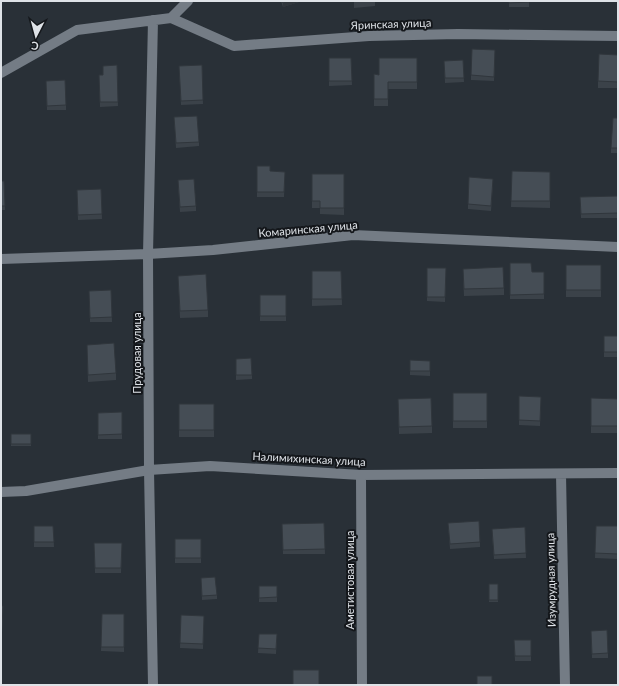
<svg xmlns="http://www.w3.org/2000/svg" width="619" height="686" viewBox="0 0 619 686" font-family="Lato,sans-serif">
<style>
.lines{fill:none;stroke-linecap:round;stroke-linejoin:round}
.street{stroke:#747c85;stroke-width:10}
.wall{fill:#3b4249}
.shaded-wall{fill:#30363c}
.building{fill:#454d55;stroke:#30363c}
.labels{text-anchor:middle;stroke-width:4;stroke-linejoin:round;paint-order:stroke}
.street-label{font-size:11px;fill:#dee2e7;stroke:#14171b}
</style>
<rect width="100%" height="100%" fill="#293037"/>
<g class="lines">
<path class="street" d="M171 18 234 46 369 36 458 34 618 36
M171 18 188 1
M1 73 77 30 171 18
M1 259 148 254 213 250 353 235 618 247
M561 474 565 685
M361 475 362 685
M1 492 26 491 149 470 210 466 361 475 618 473
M153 685 149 470 148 254 153 20"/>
</g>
<path class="wall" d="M281 1H299V2L283 7Z
M354 1H375V6L354 8Z
M509 1H529V7H509Z
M495 55 494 81 471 80V75Z
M618 55V88H598V81Z
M329 58H351L352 85 329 86Z
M417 58V89H388V106H374V74L379 75Z
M463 60 464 82 445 83 444 61Z
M117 65 118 106 100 107 99 75H103Z
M202 65 203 104 181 105 179 66Z
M46 81 66 105V110H47Z
M174 117 199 142V146L176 148Z
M618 118V153H611V148Z
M257 166 270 171 285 172 284 197H257Z
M512 171 550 172V208L511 207Z
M312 174H344V215L320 214V208H312Z
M1 181H4L5 210H1Z
M493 183 491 211 468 209V204Z
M178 184 196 206V211L180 212Z
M101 189 102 219 78 220 77 195Z
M618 196V218H581L580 197Z
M510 263 532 272H544V299H510Z
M566 265H601V297H566Z
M427 268H446L445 302 427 301Z
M312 271H341L342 305 312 306Z
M178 276 208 310V317L180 318Z
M463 276 504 288V295L464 296Z
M111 290 112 322H90L89 291Z
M260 295H286V321H260Z
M604 336H618V357H604Z
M87 345 116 373V380L88 382Z
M236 359 252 375V379L236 380Z
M430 361V376L410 375V371Z
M453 393H487V428H453Z
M519 396 541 397 540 426 519 425Z
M591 398 618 399V433H591Z
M179 404H214V437H179Z
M398 406 432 426V433L399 434Z
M122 412V439H98V413Z
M11 434H31V446H11Z
M324 523 325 554H283L282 524Z
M448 523 480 542V547L450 549Z
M34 526H53L54 547H34Z
M596 526H618V559L595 558Z
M525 527 526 558 494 559 492 534Z
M175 539H201V563H175Z
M94 543H122L121 573H95Z
M201 578 217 595V599L202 600Z
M489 584H498V602H489Z
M259 586H277V602H259Z
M1 606 3 613 2 633H1Z
M102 614H124V652L101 651Z
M181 615 204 616 203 649 180 648Z
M591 631 608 653V658H592Z
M259 634H277L276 654 258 653Z
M514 640H531V661H515Z"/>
<path class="shaded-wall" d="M288 1H299V2L283 7V3Z"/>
<path class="building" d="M282 1H288L283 3Z
M509 1H529V2L509 3Z
M472 49 495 50 494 77 471 75Z
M599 54 618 55V82L598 81Z
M329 58H351L352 81H329Z
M379 58H417V82H388V99H374V74L379 75Z
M463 60 464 78H445L444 61Z
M117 65 118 102H100L99 75H103V66Z
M202 65 203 100 181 101 179 66Z
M65 80 66 105 47 106 46 81Z
M197 116 199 142 176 143 174 117Z
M613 118H618V148H611Z
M257 166H270V171L285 172 284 192H257Z
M512 171 550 172V201H511Z
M312 174H344V208H320V201H312Z
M469 177 493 179 491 206 468 204Z
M194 179 196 206 180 207 178 180Z
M1 181H4L5 206H1Z
M101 189 102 214 78 215 77 190Z
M618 196V213L581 214 580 197Z
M510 263H531L532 272H544V294L510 295Z
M566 265H601V290H566Z
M503 267 504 288 464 289 463 269Z
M427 268H446L445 297H427Z
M312 271H341L342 299H312Z
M206 274 208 310 180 311 178 276Z
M111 290 112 317 90 318 89 291Z
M260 295H286V316H260Z
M604 336H618V352H604Z
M114 343 116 373 88 375 87 345Z
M251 358 252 375H236V359Z
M410 360 430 361V371H410Z
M453 393H487V421H453Z
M519 396 541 397 540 421 519 420Z
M431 398 432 426 399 427 398 399Z
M591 398 618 399V426H591Z
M179 404H214V430H179Z
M122 412V434L98 435V413Z
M11 434H31V444H11Z
M479 521 480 542 450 544 448 523Z
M324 523 325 549 283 550 282 524Z
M34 526H53L54 542H34Z
M596 526H618V554L595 553Z
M525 527 526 553 494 555 492 529Z
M175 539H201V558H175Z
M94 543H122L121 568H95Z
M215 577 217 595 202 596 201 578Z
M489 584H498V600H489Z
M259 586H277V597L259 598Z
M1 606H3L2 626H1Z
M102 614H124V647H101Z
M181 615 204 616 203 644 180 643Z
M607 630 608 653 592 654 591 631Z
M259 634H277L276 649 258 648Z
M514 640H531V656H515Z
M293 670H319V685H293Z
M477 676H492V685H477Z"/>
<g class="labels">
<g class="street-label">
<text transform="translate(391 24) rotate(-2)" y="4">Яринская улица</text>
<text transform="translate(308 229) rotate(-5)" y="4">Комаринская улица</text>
<text transform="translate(137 353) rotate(-90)" y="4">Прудовая улица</text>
<text transform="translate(309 459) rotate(3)" y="4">Налимихинская улица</text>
<text transform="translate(350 580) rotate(-90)" y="4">Аметистовая улица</text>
<text transform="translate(551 580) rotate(-91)" y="4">Изумрудная улица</text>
</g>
</g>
<rect width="619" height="686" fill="none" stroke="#dee2e7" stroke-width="4"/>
<g transform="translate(36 36) rotate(186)" stroke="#14171b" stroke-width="3" paint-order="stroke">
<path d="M0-3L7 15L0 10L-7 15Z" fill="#dee2e7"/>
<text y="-6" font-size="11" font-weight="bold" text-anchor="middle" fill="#dee2e7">С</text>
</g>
</svg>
